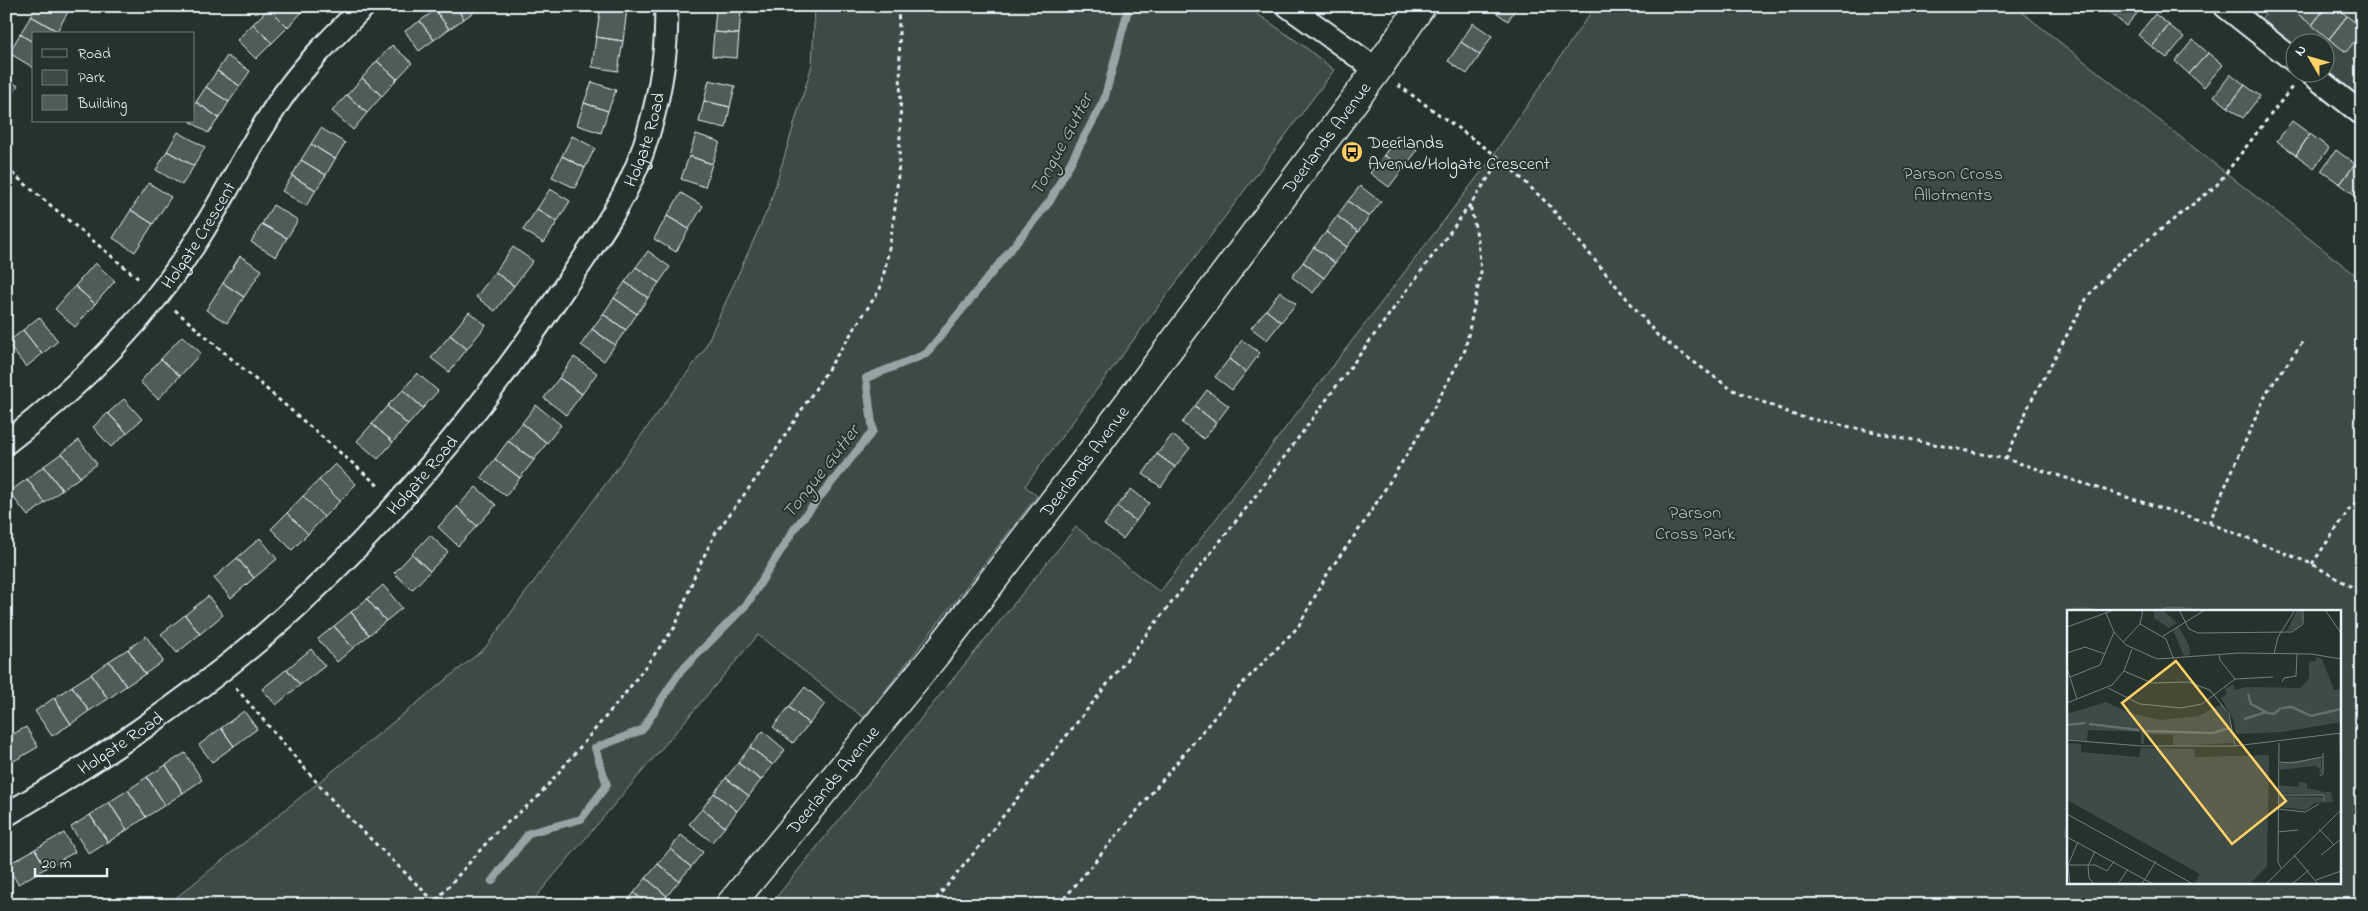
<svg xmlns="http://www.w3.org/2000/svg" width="2368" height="911" viewBox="0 0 2368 911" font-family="'Indie Flower',sans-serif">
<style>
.green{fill:#3e4b47;stroke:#939ea0;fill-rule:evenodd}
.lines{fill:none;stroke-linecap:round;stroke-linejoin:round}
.stream{stroke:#98a3a5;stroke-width:8}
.building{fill:#505c59;stroke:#e8f1f8}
.street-casing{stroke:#e8f1f8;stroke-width:26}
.secondary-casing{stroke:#e8f1f8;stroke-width:31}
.path{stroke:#e8f1f8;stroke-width:3;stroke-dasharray:4 4;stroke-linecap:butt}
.street{stroke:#26332d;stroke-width:22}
.secondary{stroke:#26332d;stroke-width:28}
.labels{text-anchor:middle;stroke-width:4;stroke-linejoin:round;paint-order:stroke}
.street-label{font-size:18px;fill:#e8f1f8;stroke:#26332d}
.poi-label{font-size:18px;fill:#e8f1f8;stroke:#26332d;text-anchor:start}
.park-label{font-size:18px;fill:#b5bfc3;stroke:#26332d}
.water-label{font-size:19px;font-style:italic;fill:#b3bdc0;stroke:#26332d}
.inset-river{fill:none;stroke:#636f6d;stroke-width:2.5}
.inset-road{fill:none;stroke:#747f7e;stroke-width:1}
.view{fill:#ffd166;fill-opacity:0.15;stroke:#ffd166;stroke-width:2.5}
.inset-edge{fill:none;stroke:#e8f1f8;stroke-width:2.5}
</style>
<rect width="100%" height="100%" fill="#26332d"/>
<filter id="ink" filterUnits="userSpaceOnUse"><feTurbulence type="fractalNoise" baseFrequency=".02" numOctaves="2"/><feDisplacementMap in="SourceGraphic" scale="10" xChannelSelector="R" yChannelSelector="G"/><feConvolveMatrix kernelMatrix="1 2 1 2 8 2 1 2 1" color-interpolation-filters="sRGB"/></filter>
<g filter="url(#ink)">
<path class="green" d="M815 6H1246L1305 47 1334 70 1025 486 1037 496 864 718 758 635 529 905H167L485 648 704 350 770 204 812 65Z
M1595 6H2014L2362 280V905H770L1076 527 1160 592 1488 163ZM2068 611H2339V882H2068Z
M2272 6H2362V114L2326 72V42H2296L2295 62 2253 28Z"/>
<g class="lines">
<path class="stream" d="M492 881 529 833 581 819 607 785 595 748 642 730 679 673 747 604 795 528 873 431 866 378 926 354 1050 201 1104 100 1129 6"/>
</g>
<path class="building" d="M37 6H58L68 12 57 31 31 16Z
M58 6H72L68 12Z
M270 6H300L304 10 288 27 269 8Z
M440 6H455L464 19 449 29 435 10Z
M455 6H478L479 8 464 19Z
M601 6 627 10 623 41 596 37Z
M1487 6H1517L1508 21Z
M2112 6H2138L2141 9 2126 26 2108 11Z
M2288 6H2299L2295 12Z
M2299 6H2327L2312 25 2295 12Z
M2327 6H2335L2347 16 2329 39 2312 25Z
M269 8 288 27 272 43 253 24Z
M716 9 741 11 739 34 714 32Z
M435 10 449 29 434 40 420 21Z
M2155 14 2169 25 2152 47 2138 35Z
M31 16 57 31 55 34H34V43L20 34Z
M2347 16 2362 28V32L2346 52 2329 39Z
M420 21 434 40 419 51 405 31Z
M1473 23 1492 36 1480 55 1461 42Z
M253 24 272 43 256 59 237 40Z
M2169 25 2184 37 2167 58 2152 47Z
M714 32 739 34 737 58 712 56Z
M20 34 34 43V68L9 53Z
M596 37 623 41 618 71 592 67Z
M2193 40 2208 53 2189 74 2175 61Z
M1461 42 1480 55 1467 74 1448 61Z
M392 45 412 63 397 79 377 61Z
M2362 49V65L2354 59Z
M2208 53 2223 65 2204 87 2189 74Z
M227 56 250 71 240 86 217 71Z
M377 61 397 79 382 96 362 78Z
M217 71 240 86 229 102 206 87Z
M2231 74 2245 85 2228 107 2214 96Z
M6 77 18 86 6 102Z
M362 78 382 96 367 113 347 95Z
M709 80 735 86 730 107 704 101Z
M592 82 616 90 608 111 584 103Z
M2245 85 2260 96 2243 118 2228 107Z
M206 87 229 102 219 118 196 102Z
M347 95 367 113 353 130 332 111Z
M704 101 730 107 726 128 699 122Z
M196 102 219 118 208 133 190 121H194V106Z
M584 103 608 111 601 133 577 125Z
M2292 121 2310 134 2296 155 2277 141Z
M321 128 345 143 335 159 311 144Z
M178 132 205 147 194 166 167 151Z
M696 134 720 142 712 164 689 156Z
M2310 134 2329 148 2314 168 2296 155Z
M572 136 595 148 585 168 562 156Z
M1397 136 1417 151 1403 169 1384 155Z
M311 144 335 159 326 175 301 160Z
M2336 150 2355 164 2340 184 2321 171Z
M167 151 194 166 182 185 156 170Z
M1384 155 1403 169 1389 187 1370 173Z
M562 156 585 168 575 188 552 177Z
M689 156 712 164 705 187 681 179Z
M301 160 326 175 316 190 292 176Z
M2355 164 2362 169V194L2359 198 2340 184Z
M292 176 316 190 306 206 282 191Z
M149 183 171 197 153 224 131 210Z
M1360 186 1381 202 1369 217 1348 201Z
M550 189 570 201 557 222 537 209Z
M681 193 703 206 689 229 667 216Z
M1348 201 1369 217 1358 232 1337 216Z
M273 205 298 220 287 238 262 224Z
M537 209 557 222 544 243 523 230Z
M131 210 153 224 135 252 113 238Z
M667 216 689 229 676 252 654 239Z
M1337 216 1358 232 1347 247 1326 232Z
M262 224 287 238 276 257 251 242Z
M1326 232 1347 247 1335 263 1314 247Z
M513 247 533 261 514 286 495 272Z
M1314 247 1335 263 1324 278 1303 262Z
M648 251 670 267 659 283 636 267Z
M240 256 262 270 244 297 223 283Z
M1303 262 1324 278 1313 293 1292 277Z
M95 263 115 281 95 304 75 286Z
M636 267 659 283 648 298 625 282Z
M495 272 514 286 495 311 476 297Z
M625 282 648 298 637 314 614 298Z
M223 283 244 297 227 323 206 310Z
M75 286 95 304 75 327 55 309Z
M1280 291 1296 304 1281 322 1266 310Z
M614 298 637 314 626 330 603 314Z
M1266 310 1281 322 1267 340 1251 328Z
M469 312 486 325 467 349 450 335Z
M603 314 626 330 615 345 592 329Z
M39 317 58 341 42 354 23 330Z
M592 329 615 345 604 361 581 345Z
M23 330 42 354 26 367 7 343Z
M450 335 467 349 449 372 431 358Z
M182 336 201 353 180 376 161 359Z
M1242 340 1260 353 1246 372 1229 359Z
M574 357 597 373 582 394 559 378Z
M161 359 180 376 158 399 140 382Z
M1229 359 1246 372 1232 390 1215 377Z
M417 373 438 391 423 408 403 390Z
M559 378 582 394 566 415 544 398Z
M403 390 423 408 408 425 387 406Z
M1207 390 1229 406 1216 423 1195 406Z
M124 399 142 419 127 433 108 413Z
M536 405 561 425 547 443 522 423Z
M387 406 408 425 393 442 372 424Z
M1195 406 1216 423 1204 439 1182 423Z
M108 413 127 433 111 447 93 427Z
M522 423 547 443 534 460 508 441Z
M372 424 393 442 378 459 357 441Z
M1172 435 1190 448 1175 467 1157 454Z
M79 440 97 464 80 477 62 453Z
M508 441 534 460 520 478 495 459Z
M62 453 80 477 62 490 44 466Z
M1157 454 1175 467 1161 487 1143 474Z
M495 459 520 478 506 496 481 477Z
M335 464 356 484 340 501 319 480Z
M44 466 62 490 45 503 27 479Z
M27 479 45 503 28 516 9 492Z
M319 480 340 501 324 517 303 496Z
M476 487 496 505 477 526 457 507Z
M1131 489 1149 503 1136 521 1117 507Z
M303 496 324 517 308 534 287 513Z
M457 507 477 526 458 546 438 527Z
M1117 507 1136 521 1123 539 1104 525Z
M287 513 308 534 292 550 271 529Z
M6 520 11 527 6 531Z
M430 535 448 552 430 571 412 554Z
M260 538 277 559 254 578 237 558Z
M412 554 430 571 412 590 394 573Z
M237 558 254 578 231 598 214 578Z
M383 585 402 608 386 621 367 599Z
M208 596 223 615 200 634 185 615Z
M367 599 386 621 369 635 351 612Z
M351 612 369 635 353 648 334 626Z
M185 615 200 634 177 653 161 634Z
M334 626 353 648 337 662 318 639Z
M146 636 163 661 145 674 128 649Z
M128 649 145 674 126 686 109 661Z
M311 649 325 666 300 685 287 669Z
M109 661 126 686 108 699 91 674Z
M287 669 300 685 276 705 262 689Z
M91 674 108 699 89 711 72 686Z
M72 686 89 711 71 724 54 698Z
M805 687 825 704 809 724 789 707Z
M54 698 71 724 52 736 35 711Z
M789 707 809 724 793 743 773 727Z
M244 711 257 729 234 746 221 728Z
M26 727 38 747 12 762 6 753V738Z
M221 728 234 746 212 762 199 745Z
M763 731 785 750 773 765 750 747Z
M750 747 773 765 761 780 738 763Z
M6 753 12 762 6 765Z
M185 753 202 780 183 793 166 765Z
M738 763 761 780 749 796 726 778Z
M166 765 183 793 165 805 147 777Z
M147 777 165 805 146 817 128 790Z
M726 778 749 796 737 811 714 793Z
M128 790 146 817 127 830 109 802Z
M714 793 737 811 725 827 702 809Z
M109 802 127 830 108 842 90 815Z
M702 809 725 827 712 842 689 824Z
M90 815 108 842 89 854 71 827Z
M64 833 75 852 46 868 35 849Z
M681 835 703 852 691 867 670 849Z
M35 849 46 868 18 884 7 865Z
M670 849 691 867 679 881 658 864Z
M658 864 679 881 667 896 646 878Z
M646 878 667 896 660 905H649L634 893Z
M634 893 649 905H624Z"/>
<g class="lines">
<g class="street-casing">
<g id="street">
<path d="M1288 6 1377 70"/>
<path d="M2225 6 2296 62"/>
<path d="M2309 72 2362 114"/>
<path id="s1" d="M6 443C79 387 146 320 195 243 227 194 251 141 285 93 308 61 336 34 364 6"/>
<path id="s2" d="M6 815C95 762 181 706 260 639 379 536 481 413 568 282 596 241 627 198 643 150 658 105 668 54 666 6"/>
</g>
</g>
<g class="secondary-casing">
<g id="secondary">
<path id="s3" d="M730 905 936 654 1091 453 1377 70 1421 6"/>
</g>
</g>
<path class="path" d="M1398 85 1501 159 1548 204 1658 336 1731 389 1797 416 2006 459 2209 523 2312 564 2362 593
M6 168 140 280
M175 310 380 487
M2006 459 2030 403 2088 296 2117 264 2216 186 2292 87
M2209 523 2267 392 2304 340
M2312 564 2351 507 2362 500
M236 688 338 807 438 905
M430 905 435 902 496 832 537 798 624 695 675 627 696 572 715 534 766 465 880 289C904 198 902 100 898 6
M931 905 974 853 1251 502 1470 205 1501 159
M1059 905 1240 686 1298 627 1329 571 1365 521 1419 435 1465 350 1481 272 1478 240 1470 205"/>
<use href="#street" class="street"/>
<use href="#secondary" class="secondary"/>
</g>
</g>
<defs>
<g id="bus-disc" transform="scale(1.125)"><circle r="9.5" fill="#ffd166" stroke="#26332d"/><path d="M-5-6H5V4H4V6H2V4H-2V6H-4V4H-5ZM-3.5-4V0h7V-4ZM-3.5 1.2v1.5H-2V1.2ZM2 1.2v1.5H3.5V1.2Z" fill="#111"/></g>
</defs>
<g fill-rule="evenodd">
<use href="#bus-disc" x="1352" y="152"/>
</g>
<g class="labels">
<g class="street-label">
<text dy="6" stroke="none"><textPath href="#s3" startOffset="972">Deerlands Avenue</textPath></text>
<text dy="6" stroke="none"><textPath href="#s2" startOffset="945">Holgate Road</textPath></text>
<text dy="6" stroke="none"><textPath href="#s1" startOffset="285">Holgate Crescent</textPath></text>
<text dy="6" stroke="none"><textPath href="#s3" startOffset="568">Deerlands Avenue</textPath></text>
<text dy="6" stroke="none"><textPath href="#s2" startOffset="540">Holgate Road</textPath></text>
<text dy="6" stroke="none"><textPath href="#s2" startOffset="135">Holgate Road</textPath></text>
<text dy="6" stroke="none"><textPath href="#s3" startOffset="162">Deerlands Avenue</textPath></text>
</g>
<g class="poi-label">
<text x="1368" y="148">Deerlands<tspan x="1368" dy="21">Avenue/Holgate Crescent</tspan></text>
</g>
<g class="park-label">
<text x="1953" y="179">Parson Cross<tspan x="1953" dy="21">Allotments</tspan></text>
<text x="1695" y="518">Parson<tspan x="1695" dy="21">Cross Park</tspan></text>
</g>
<g class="water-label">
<text transform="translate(1060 144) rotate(-62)" y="7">Tongue Gutter</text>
<text transform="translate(820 471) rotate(-52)" y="7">Tongue Gutter</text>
</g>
</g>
<g transform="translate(2067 610)">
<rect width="274" height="274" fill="#26332d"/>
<path d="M87 0H96L110 13 102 18 87 8ZM230 0H235L236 11 229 20 220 21ZM111 16 122 35 123 45 117 46 106 20ZM249 47 255 49 267 80 274 79V112L215 122 169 124 166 109 154 88 160 84 157 76 161 78 166 74 168 80 179 77 234 78 242 68V52L249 51ZM39 92 63 103 93 110 132 106 155 94 163 110 166 133 106 136V125L78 124 77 134H74V122L21 120 20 131 0 129V104ZM0 133 14 134V142L72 147 74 138 127 139 128 147 202 145 200 256 183 274H127L133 264 0 190ZM254 148 255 163 252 164 253 159 248 156 213 160V153ZM232 172 240 173V178L257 182V185L212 183 211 175 231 177ZM258 182H264L266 192 248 193 239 200 211 197 212 186 256 187 258 191Z" fill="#3e4b47"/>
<path class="inset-river" d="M181 84 184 94 201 103 207 104 214 98M215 98 225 97 244 106 274 99M177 109 199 102M22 114 72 120M0 115 18 113M79 121 146 123 162 118"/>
<path class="inset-road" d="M112 0 122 19 131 23 225 22 236 14V0M258 0 274 23M39 3 47 22 59 35 90 49 172 43 244 44 274 49M73 14 99 29 107 50M0 17 47 0M96 26 138 0M56 32 73 14 76 0M0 43 18 37 38 44M152 44 153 50 168 69M207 44 211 27 228 0M0 58 10 89M57 61 85 73 121 72 143 80 162 104 168 136M3 67 33 55 47 22M215 72 217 68 229 66 230 44M41 78 73 94 114 98 135 94 168 69 206 67M0 93 45 75 57 61 65 39M273 123 274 181M0 130 75 136H168L274 123M212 133 211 252 214 258M212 152 225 153 255 147M253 166 256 164V143M212 185H257V191M211 199 238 202 252 194M0 204 126 274M252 219 267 235M211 222 231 220M0 227 86 274M227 245 251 274M254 245 274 229M0 255H28L40 261 47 251M249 270 274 261M3 274 1 255 11 232M27 274 22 268 21 256 28 241M51 274 61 259M75 274 89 251M199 274 274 200M225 274 242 260"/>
<path class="view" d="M109 51 219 191 165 234 55 93Z"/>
<rect width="274" height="274" class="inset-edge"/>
</g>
<rect width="2368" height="911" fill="none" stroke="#26332d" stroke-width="25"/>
<rect x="12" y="12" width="2343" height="886" fill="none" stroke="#e8f1f8" stroke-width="2" filter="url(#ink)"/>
<rect x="32" y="32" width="162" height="90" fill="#26332d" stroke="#747f7e"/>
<rect x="42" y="49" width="25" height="8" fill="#26332d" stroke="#747f7e"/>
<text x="78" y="58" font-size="15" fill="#e8f1f8">Road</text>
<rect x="42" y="70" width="25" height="15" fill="#3e4b47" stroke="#747f7e"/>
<text x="78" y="82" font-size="15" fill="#e8f1f8">Park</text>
<rect x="42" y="95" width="25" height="15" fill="#505c59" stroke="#747f7e"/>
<text x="78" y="108" font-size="15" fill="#e8f1f8">Building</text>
<g transform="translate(2310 58) rotate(308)"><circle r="24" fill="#26332d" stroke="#747f7e"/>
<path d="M0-4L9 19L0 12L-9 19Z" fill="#ffd166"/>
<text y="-8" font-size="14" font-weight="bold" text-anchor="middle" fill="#e8f1f8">N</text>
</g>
<path d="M35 868v8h72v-8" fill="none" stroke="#e8f1f8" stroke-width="2.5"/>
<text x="42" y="868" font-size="15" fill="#e8f1f8" stroke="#26332d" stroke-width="4" paint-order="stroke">20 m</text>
</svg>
